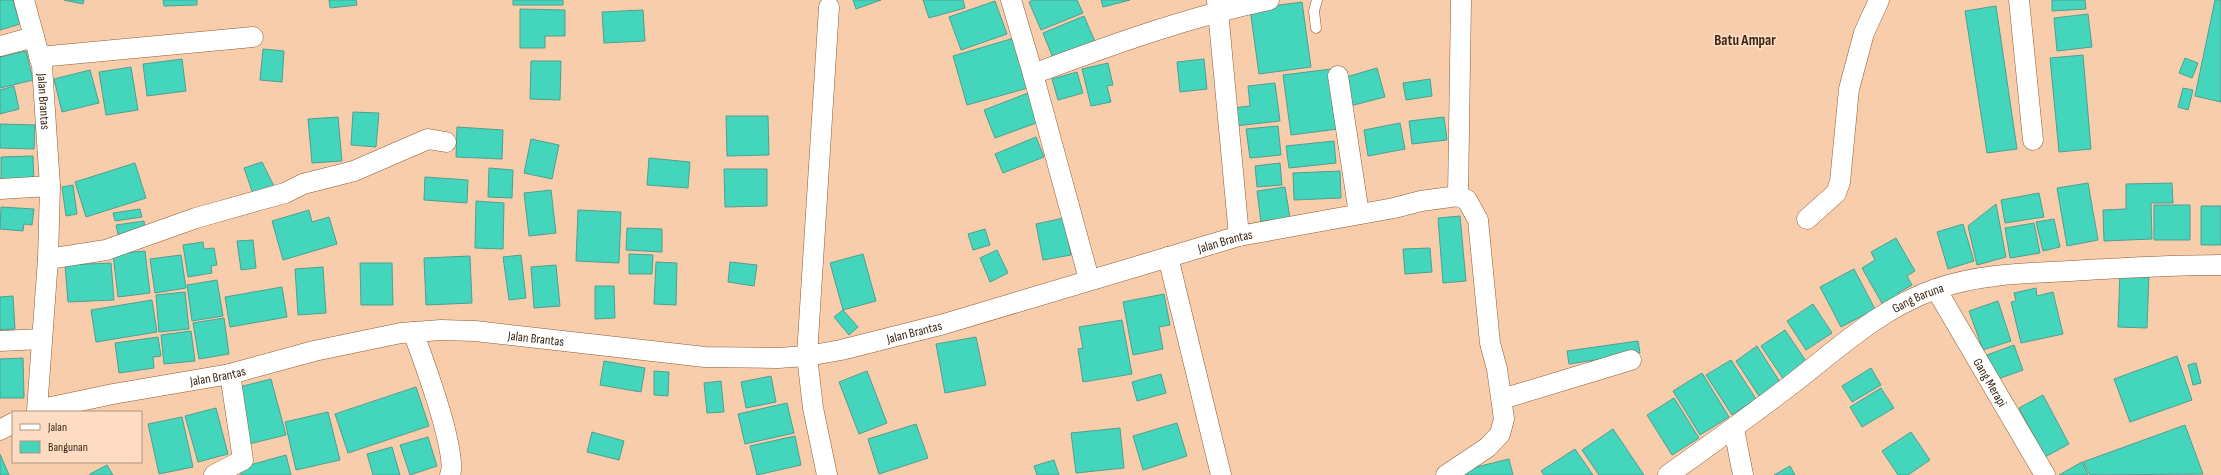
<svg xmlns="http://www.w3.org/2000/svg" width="2221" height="475" viewBox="0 0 2221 475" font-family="'Sofia Sans Condensed',sans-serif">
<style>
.building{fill:#44d5bd;stroke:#509f90}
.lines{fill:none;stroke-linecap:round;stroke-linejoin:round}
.service-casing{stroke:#8b5c35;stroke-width:11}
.minor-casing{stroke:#8b5c35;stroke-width:21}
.service{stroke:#fff;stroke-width:10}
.minor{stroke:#fff;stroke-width:20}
.labels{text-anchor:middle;stroke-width:3.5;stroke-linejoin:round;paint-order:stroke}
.street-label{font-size:13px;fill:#3b2716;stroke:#fddcc3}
.quarter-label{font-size:15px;font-weight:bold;fill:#3b2716;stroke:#fddcc3}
</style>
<rect width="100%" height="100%" fill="#f8cdac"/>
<path class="building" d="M0 0H13L20 24 0 30Z
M64 0H84L83 4Z
M163 0H197V5L164 6Z
M329 0H356L357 5 330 8Z
M513 0H563V5H513Z
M853 0H881L856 9Z
M923 0H963L965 8 929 18Z
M1033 0H1077L1083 13 1041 30 1029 2Z
M1101 0H1130L1103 7Z
M2052 0H2085L2086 9 2052 11Z
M2215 0H2221V102L2195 96Z
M995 1 1007 34 961 50 949 17Z
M1302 2 1311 67 1259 74 1250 9Z
M1996 6 2017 149 1987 153 1965 11Z
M520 9 565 10V36H545V48H520Z
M643 10 645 41 604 43 602 12Z
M2088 14 2092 47 2057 51 2054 18Z
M1084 16 1097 46 1055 63 1043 33Z
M1014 38 1028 88 967 105 953 56Z
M263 49 284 51 282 82 260 80Z
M26 51 33 80 0 88V57Z
M2083 55 2091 149 2059 152 2050 58Z
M2185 58 2198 63 2192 78 2179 73Z
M182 59 186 91 147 96 143 64Z
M1204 59 1207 89 1180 92 1177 62Z
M531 61H561L560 100 530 99Z
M1108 63 1113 85 1107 86 1111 102 1091 106 1082 69Z
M131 67 138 110 106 115 99 72Z
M1377 68 1385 97 1350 106 1343 78Z
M1331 69 1338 129 1291 135 1283 75Z
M90 70 99 103 62 112 54 79Z
M1077 72 1083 93 1058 100 1052 79Z
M1430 79 1432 96 1406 100 1403 83Z
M1275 83 1280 121 1235 126 1233 108 1250 106 1248 86Z
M14 86 19 109 0 114V90Z
M2183 88 2193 90 2188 110 2178 107Z
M1028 93 1039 122 995 138 984 110Z
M353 112 379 113 376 147 351 145Z
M726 116H768L769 155 727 156Z
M338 117 342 161 312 163 308 119Z
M1444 117 1447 140 1412 144 1409 121Z
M1400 123 1405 149 1368 156 1364 130Z
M0 124 35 125 34 149 0 148Z
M1278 126 1281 155 1250 158 1246 129Z
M457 127 503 130 502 159 456 157Z
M1036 137 1044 157 1003 173 995 154Z
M531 139 559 145 552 179 524 173Z
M1334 141 1336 163 1289 168 1286 146Z
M33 156 34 184H1V157Z
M649 158 690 162 688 188 647 185Z
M262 162 274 186 253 194 244 168Z
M135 163 146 198 86 217 75 182Z
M1280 163 1282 185 1257 187 1255 166Z
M489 168 513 170 512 198 488 197Z
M724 169H767V206L725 207Z
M1340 171 1341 198 1294 200 1293 173Z
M425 177 468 180 467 203 424 200Z
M2088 183 2098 240 2067 246 2057 188Z
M2172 183 2173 203H2151L2152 239 2104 241 2103 210 2126 209V184Z
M73 185 77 214 66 216 62 187Z
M1285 187 1290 218 1261 222 1257 191Z
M551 190 556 233 529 236 524 193Z
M2039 193 2044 217 2005 223 2001 200Z
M476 201 504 203 503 249 475 248Z
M1996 204 2006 257 1977 265 1968 226Z
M2154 205H2190V240H2154Z
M2201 206H2221V245H2201Z
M1 207 34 209 32 225 24 224 23 231 0 229Z
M140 209 142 217 115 221 113 213Z
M309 210 312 222 329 217 337 244 283 260 272 221Z
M578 210 621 212 619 263 576 261Z
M1460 216 1466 281 1443 283 1438 218Z
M1064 218 1071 255 1043 260 1036 224Z
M2054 219 2060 247 2043 251 2036 222Z
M144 221 145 231 118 234 116 225Z
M2034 223 2040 253 2010 258 2005 228Z
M1963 224 1974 261 1948 269 1937 232Z
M627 228 662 229V252L626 250Z
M985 229 990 245 973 250 968 234Z
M1896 238 1915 271 1907 276 1912 285 1898 293 1900 297 1884 307 1862 268 1875 260 1871 252Z
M253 240 256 268 241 270 237 241Z
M203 242 204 249 214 248 217 265 211 266 212 273 188 277 183 245Z
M1430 248 1432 272 1405 274 1403 249Z
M997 250 1008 273 990 282 980 258Z
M145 251 150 293 118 297 113 254Z
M629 254 653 255 652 274H629Z
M863 254 876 301 843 310 830 263Z
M181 255 186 288 155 293 150 259Z
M521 255 526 298 509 300 503 257Z
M470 256 472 303 426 305 424 258Z
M656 262 677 263 676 305 654 304Z
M730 262 757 265 754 286 728 282Z
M111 263 114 300 68 302 65 265Z
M360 263H392L393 305H361Z
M556 265 560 306 534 308 531 267Z
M323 267 326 313 298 315 295 269Z
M1854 269 1875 309 1841 327 1820 287Z
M2120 272 2149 273 2147 328 2118 327Z
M217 280 223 316 192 321 187 285Z
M595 286H614L615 318 595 319Z
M282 287 287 317 230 327 225 297Z
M2036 288 2037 296 2053 292 2063 334 2021 343 2011 302 2016 301 2014 293Z
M185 292 189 329 159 332 156 295Z
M1164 294 1170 325 1159 327 1163 349 1133 355 1123 302Z
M13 296 15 329 0 330V297Z
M152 300 157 332 96 342 91 310Z
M1998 301 2011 341 1983 350 1969 311Z
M1813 304 1832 333 1806 350 1787 321Z
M843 310 858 327 849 335 834 317Z
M224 318 229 354 199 359 193 323Z
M1122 320 1132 374 1083 382 1078 349 1083 348 1079 327Z
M1785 330 1808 364 1784 380 1761 346Z
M191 331 195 361 164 364 161 335Z
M158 337 161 356 153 357 154 368 119 373 115 343Z
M976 337 986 385 945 393 936 344Z
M1638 341 1640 353 1569 364 1567 351Z
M2014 345 2023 370 1995 380 1987 355Z
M1757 346 1780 382 1759 396 1736 361Z
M2177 356 2192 400 2130 422 2114 379Z
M23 358 24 398H0V359Z
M1731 360 1756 399 1732 415 1706 375Z
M604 361 645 368 641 392 600 385Z
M2196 363 2201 383 2193 385 2188 365Z
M1871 368 1881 385 1852 402 1842 386Z
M654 371 669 372 668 396 654 395Z
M867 371 887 423 859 434 839 382Z
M1702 373 1729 417 1700 435 1673 391Z
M1161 374 1166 393 1137 401 1132 382Z
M771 376 776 402 746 408 741 382Z
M271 379 286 435 249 444 235 388Z
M721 381 724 412 707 413 704 383Z
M416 387 429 426 348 453 335 414Z
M1881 388 1894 408 1862 427 1850 407Z
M2043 395 2069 444 2045 457 2019 408Z
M1674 398 1699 438 1672 455 1647 415Z
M787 403 794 433 745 444 738 414Z
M216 408 228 454 198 462 185 416Z
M328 412 340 460 296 470 285 422Z
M182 417 193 467 159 474 148 424Z
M1177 423 1187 456 1143 470 1133 436Z
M916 424 928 458 879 474 868 439Z
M2185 425 2203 474 2090 475 2083 462Z
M1120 428 1124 468 1076 473 1071 433Z
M1613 429 1644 475H1599L1582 450Z
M592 432 624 441 619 460 587 452Z
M1911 432 1930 460 1908 475H1898L1882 451Z
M795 436 801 465 757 475 750 446Z
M428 437 437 466 410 475 400 445Z
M392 447 400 475H373L367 454Z
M1575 449 1593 475H1544L1541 471Z
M0 454 9 475H0Z
M286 455 291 475H241L239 468Z
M1509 459 1513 475H1457L1456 472Z
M1054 460 1059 475H1037L1034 466Z
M2082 462 2088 475H2059Z
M107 465 113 475H90V474Z
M1790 466 1795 475H1774Z"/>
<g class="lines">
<g class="service-casing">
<path id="service" d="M1316 28 1314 11 1317 0"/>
</g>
<g class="minor-casing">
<g id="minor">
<path id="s1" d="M24 0 42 66 50 186 48 259 37 410 113 394 230 374 314 351 401 333 441 330 475 331 705 357 778 358 807 356 841 350 944 324 1239 236 1394 208 1421 201 1458 196 1467 200 1478 220 1490 343 1497 369 1504 419 1500 434 1488 447 1446 475"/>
<path d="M1011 0 1033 74"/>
<path d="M1217 0 1239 236"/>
<path d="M2019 0 2033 140"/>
<path d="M0 46 34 37"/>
<path d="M39 57 253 37"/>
<path d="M1338 76 1359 214"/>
<path d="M0 189 50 186"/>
<path d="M1458 196 1461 0"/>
<path d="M1807 219 1836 193 1840 182 1849 89 1864 33 1879 0"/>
<path d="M1168 257 1221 475"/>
<path d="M48 259 106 250 196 218 285 193 303 184 354 171 428 139 446 142"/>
<path d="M1089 279 1033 74C1111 45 1188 17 1269 0"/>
<path id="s2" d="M1936 289 2045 475"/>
<path d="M413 332C422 356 459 455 450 475"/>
<path d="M0 341 42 339"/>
<path d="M1502 399 1631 360"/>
<path d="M1734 429 1743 475"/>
<path d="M0 430 13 423"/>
<path d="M214 475 243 460 230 374"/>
<path d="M827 475 813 408 807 356 829 7"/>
<path id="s3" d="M1668 475C1710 445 1752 415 1792 384 1836 350 1882 307 1936 289 1978 274 2026 273 2070 271 2120 268 2171 265 2221 265"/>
</g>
</g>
<use href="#service" class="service"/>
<use href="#minor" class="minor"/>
</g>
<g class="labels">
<g class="street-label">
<text dy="5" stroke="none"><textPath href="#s1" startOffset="104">Jalan Brantas</textPath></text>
<text dy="5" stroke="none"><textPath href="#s1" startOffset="1627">Jalan Brantas</textPath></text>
<text dy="5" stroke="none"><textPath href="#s3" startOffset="307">Gang Baruna</textPath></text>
<text dy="5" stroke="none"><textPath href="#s1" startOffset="1303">Jalan Brantas</textPath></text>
<text dy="5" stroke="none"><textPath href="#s1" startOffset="921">Jalan Brantas</textPath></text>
<text dy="5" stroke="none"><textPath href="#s1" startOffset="597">Jalan Brantas</textPath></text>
<text dy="5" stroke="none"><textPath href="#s2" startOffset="108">Gang Merapi</textPath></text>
</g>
<g class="quarter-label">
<text x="1745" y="45">Batu Ampar</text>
</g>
</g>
<rect x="12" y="411" width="130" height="52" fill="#fddcc3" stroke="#af947e"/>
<rect x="20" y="424" width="20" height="6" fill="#ffffff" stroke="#af947e"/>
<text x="48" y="431" font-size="12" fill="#3b2716">Jalan</text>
<rect x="20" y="441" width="20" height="12" fill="#44d5bd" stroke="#af947e"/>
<text x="48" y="451" font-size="12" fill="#3b2716">Bangunan</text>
</svg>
